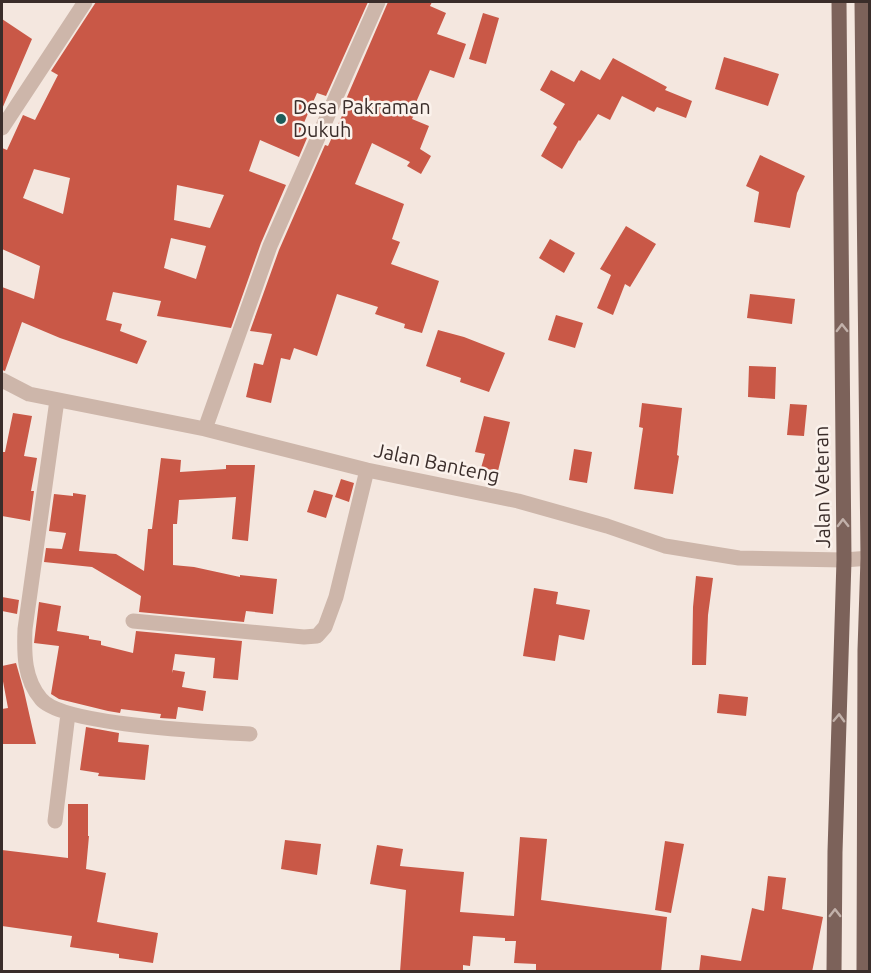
<svg xmlns="http://www.w3.org/2000/svg" width="871" height="973" viewBox="0 0 871 973" font-family="Ubuntu,sans-serif">
<style>
.building{fill:#c95847;fill-rule:evenodd}
.lines{fill:none;stroke-linecap:round;stroke-linejoin:round}
.minor{stroke:#cdb6aa;stroke-width:15}
.major{stroke:#7c625a;stroke-width:15}
.oneway{stroke:#c2b1aa}
.poi-dot{fill:#1d5d5a;stroke:#fbf2ec;stroke-width:2}
.labels{text-anchor:middle;stroke-width:5;stroke-linejoin:round;paint-order:stroke}
.poi-label{font-size:20px;fill:#3a2d2a;stroke:#fbf2ec;text-anchor:start}
.street-label{font-size:20px;fill:#3a2d2a;stroke:#fbf2ec}
</style>
<rect width="100%" height="100%" fill="#f4e7df"/>
<path class="building" d="M96 2H368L326 96 317 93 299 134 307 138 299 157 260 140 249 171 286 185 261 243 231 328 157 316 161 301 113 292 106 320 122 324 120 331 147 341 137 364 60 338 22 322 5 371 2 370V287L34 299 40 266 2 249V148L7 150 23 115 35 120 58 75 51 71ZM34 169 70 178 63 214 23 198ZM177 185 224 195 210 228 174 220ZM171 238 206 246 196 279 164 268Z
M388 2H432L430 6 446 13 437 34 466 44 454 78 430 70 414 107 417 108 412 119 429 126 420 149 431 156 421 174 407 166 410 162 372 143 355 184 404 204 392 239 400 242 391 264 439 281 422 333 404 328 405 324 375 314 378 307 337 294 317 356 294 348 290 360 281 358 271 403 246 397 254 363 263 365 272 334 250 331 279 250 325 145 328 146 347 105 344 104Z
M483 13 499 18 486 64 469 59Z
M2 19 32 39 2 109Z
M724 57 779 74 768 106 715 89Z
M613 58 667 87 665 90 692 101 686 118 657 107 654 112 622 96 610 120 598 114 580 141 579 140 562 169 541 156 557 127 553 124 565 104 540 90 551 70 574 82 581 70 600 80Z
M760 155 805 176 797 193 790 228 754 222 759 192 746 186Z
M626 226 656 244 630 287 625 284 613 315 597 308 611 275 600 269Z
M550 239 575 253 564 273 539 258Z
M750 294 795 299 792 324 747 318Z
M556 315 583 323 575 348 548 340Z
M438 330 464 337 505 353 489 392 460 382 461 378 426 366Z
M749 366 776 367 775 399 748 397Z
M642 403 682 408 677 455 679 456 673 494 634 489 643 428 639 427Z
M790 404 807 405 804 436 787 435Z
M13 413 32 416 24 456 37 458 31 491H34L30 521 2 516V452H5Z
M484 416 510 422 498 471 481 468 485 454 475 452Z
M574 449 592 452 587 483 569 480Z
M161 458 181 460 180 472 226 469V465H255L248 541 232 539 236 497 179 500 177 524H173V565L194 567 240 577V575L277 579 273 614 246 611 244 622 139 612 141 596 92 567 44 562 46 548 62 549 66 533 49 531 54 494 73 496V493L86 495 79 551 116 554 144 571 148 529H152Z
M341 479 354 483 349 502 335 497Z
M314 490 333 495 326 518 307 512Z
M696 576 713 578 708 615 706 665H692L693 607Z
M534 588 558 592 556 604 590 610 584 640 559 635 555 661 523 656Z
M2 597 19 600 17 614 2 611Z
M39 602 61 606 57 631 89 636V639L101 641V645L133 653 136 631 242 641 238 680 213 678 215 658 175 654 172 673 173 670 185 672 182 687 206 691 203 711 178 707 176 719 160 718 161 714 121 709 120 713 108 711 59 699 51 694 59 646 34 643Z
M16 663 24 691 36 744H2V709L8 708 2 676V666Z
M719 694 748 697 746 716 717 713Z
M86 727 119 733 118 742 149 745 145 780 98 776 99 773 80 770Z
M68 804H88V836H89L86 869 106 873 97 922 158 933 153 963 119 958V954L70 947 72 936 2 926V850L68 858Z
M520 837 547 839 541 900 667 917 661 972H536V964L514 963 516 941H505V938L473 936 470 966 463 965V972H400L406 890 370 884 377 845 403 849 400 866 464 872 460 912 514 916Z
M285 840 321 844 317 875 281 869Z
M665 841 684 844 671 913 655 910Z
M768 876 786 878 782 909 823 917 812 972H699L701 955 741 961 752 908 764 911Z"/>
<g class="lines">
<path class="minor" d="M2 128 85 2
M2 380 29 394 205 429 367 470 518 501 607 526 665 546 739 558 844 560 870 558
M57 400 25 629C24 654 24 679 41 699 62 725 212 732 250 734
M205 429 270 246 378 2
M133 621 304 637 317 636 325 627 336 597 367 470
M55 821 68 714"/>
<path class="major" d="M862 2 868 558 865 650 864 972
M834 972 835 852 844 560 839 2"/>
</g>
<defs><path id="oneway-chevron" d="M-2-3.5L2.5 0L-2 3.5" fill="none" stroke-width="1.6" stroke-linecap="round" stroke-linejoin="round" transform="scale(1.5)"/></defs>
<g class="oneway">
<use href="#oneway-chevron" transform="translate(842 328) rotate(-91)"/>
<use href="#oneway-chevron" transform="translate(843 523) rotate(-91)"/>
<use href="#oneway-chevron" transform="translate(839 718) rotate(-88)"/>
<use href="#oneway-chevron" transform="translate(835 913) rotate(-90)"/>
</g>
<circle class="poi-dot" cx="281" cy="119" r="6"/>
<g class="labels">
<g class="poi-label">
<text x="293" y="114">Desa Pakraman<tspan x="293" dy="23">Dukuh</tspan></text>
</g>
<g class="street-label">
<text transform="translate(437 463) rotate(12)" y="7">Jalan Banteng</text>
<text transform="translate(822 487) rotate(-91)" y="7">Jalan Veteran</text>
</g>
</g>
<rect width="871" height="973" fill="none" stroke="#3a2d2a" stroke-width="6"/>
</svg>
